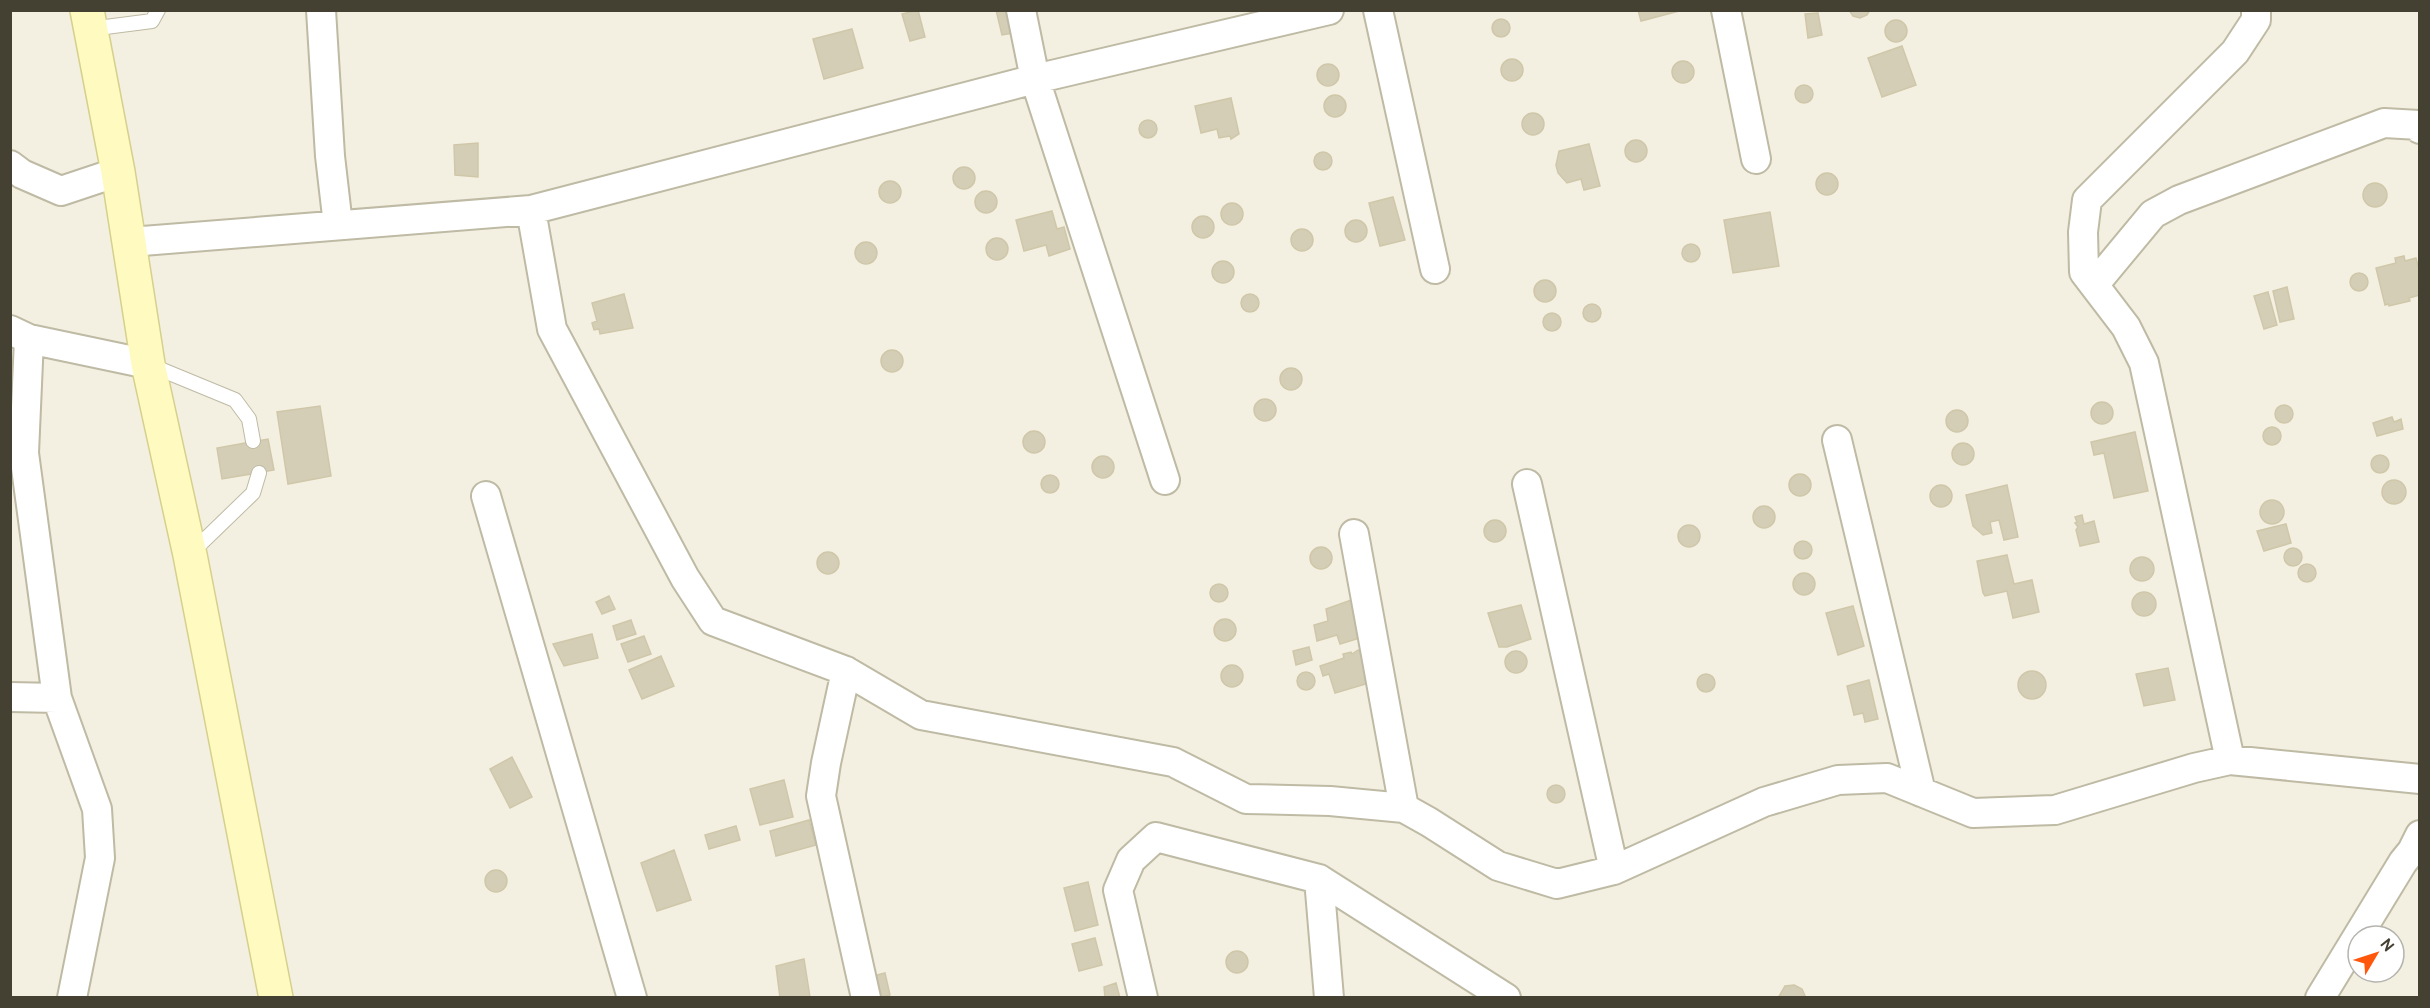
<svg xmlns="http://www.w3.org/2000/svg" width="2430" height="1008" viewBox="0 0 2430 1008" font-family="Cabin,sans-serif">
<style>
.building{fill:#d4ceb7;stroke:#d0c7a9;stroke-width:1.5}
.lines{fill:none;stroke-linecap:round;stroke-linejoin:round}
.lane-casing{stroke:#bebaa4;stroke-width:16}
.street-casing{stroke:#bebaa4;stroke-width:32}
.secondary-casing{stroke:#d6d08d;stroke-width:36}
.lane{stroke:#fff;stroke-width:14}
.street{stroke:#fff;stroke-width:28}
.secondary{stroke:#fffac0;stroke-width:33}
</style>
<rect width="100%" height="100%" fill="#f3f0e2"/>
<path class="building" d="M918 10 925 37 910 41 902 14Z
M996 10H1008L1014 33 1002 35Z
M1638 10H1683L1641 21Z
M1849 10H1870L1867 15 1860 18 1853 16Z
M1818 13 1822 35 1808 38 1805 14Z
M1492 28a9 9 0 1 1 18 0a9 9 0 1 1-18 0Z
M1885 31a11 11 0 1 1 22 0a11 11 0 1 1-22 0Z
M852 29 863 68 824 79 813 39Z
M1902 46 1916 85 1882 97 1868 58Z
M1501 70a11 11 0 1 1 22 0a11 11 0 1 1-22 0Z
M1672 72a11 11 0 1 1 22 0a11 11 0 1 1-22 0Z
M1317 75a11 11 0 1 1 22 0a11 11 0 1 1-22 0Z
M1795 94a9 9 0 1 1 18 0a9 9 0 1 1-18 0Z
M1324 106a11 11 0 1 1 22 0a11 11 0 1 1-22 0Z
M1231 98 1239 134 1231 139 1230 136 1219 138 1217 129 1201 133 1195 106Z
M1522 124a11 11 0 1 1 22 0a11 11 0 1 1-22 0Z
M1139 129a9 9 0 1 1 18 0a9 9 0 1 1-18 0Z
M1625 151a11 11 0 1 1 22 0a11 11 0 1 1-22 0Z
M478 143V177L455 175 454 145Z
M1589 144 1600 186 1584 190 1581 179 1567 183 1558 173 1556 165 1559 151Z
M1314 161a9 9 0 1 1 18 0a9 9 0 1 1-18 0Z
M953 178a11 11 0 1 1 22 0a11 11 0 1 1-22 0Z
M1816 184a11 11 0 1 1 22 0a11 11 0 1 1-22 0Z
M879 192a11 11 0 1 1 22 0a11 11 0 1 1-22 0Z
M2363 195a12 12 0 1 1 24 0a12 12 0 1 1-24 0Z
M975 202a11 11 0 1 1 22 0a11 11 0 1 1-22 0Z
M1393 197 1405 240 1380 246 1369 203Z
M1221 214a11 11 0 1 1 22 0a11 11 0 1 1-22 0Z
M1052 211 1057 229 1064 227 1070 249 1049 256 1046 245 1024 251 1016 220Z
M1770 212 1779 266 1733 273 1724 220Z
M1192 227a11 11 0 1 1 22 0a11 11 0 1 1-22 0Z
M1345 231a11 11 0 1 1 22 0a11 11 0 1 1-22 0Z
M1291 240a11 11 0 1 1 22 0a11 11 0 1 1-22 0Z
M986 249a11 11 0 1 1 22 0a11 11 0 1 1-22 0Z
M855 253a11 11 0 1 1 22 0a11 11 0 1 1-22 0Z
M1682 253a9 9 0 1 1 18 0a9 9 0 1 1-18 0Z
M2404 256 2405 261 2416 258 2420 273V295L2409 298 2410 301 2389 306 2388 304 2385 305 2376 268 2396 263 2395 258Z
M1212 272a11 11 0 1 1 22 0a11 11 0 1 1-22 0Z
M2350 282a9 9 0 1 1 18 0a9 9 0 1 1-18 0Z
M1534 291a11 11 0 1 1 22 0a11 11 0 1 1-22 0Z
M2287 287 2294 319 2280 322 2273 291Z
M2268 292 2277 325 2264 329 2254 296Z
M1241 303a9 9 0 1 1 18 0a9 9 0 1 1-18 0Z
M624 294 633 328 600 334 599 329 594 330 592 323 597 321 592 303Z
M1583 313a9 9 0 1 1 18 0a9 9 0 1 1-18 0Z
M1543 322a9 9 0 1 1 18 0a9 9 0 1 1-18 0Z
M881 361a11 11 0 1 1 22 0a11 11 0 1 1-22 0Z
M1280 379a11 11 0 1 1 22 0a11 11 0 1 1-22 0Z
M1254 410a11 11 0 1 1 22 0a11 11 0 1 1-22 0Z
M2091 413a11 11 0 1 1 22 0a11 11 0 1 1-22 0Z
M2275 414a9 9 0 1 1 18 0a9 9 0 1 1-18 0Z
M320 406 331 476 288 484 277 412Z
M1946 421a11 11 0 1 1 22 0a11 11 0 1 1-22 0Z
M2392 417 2394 422 2401 419 2403 429 2377 436 2373 423Z
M2263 436a9 9 0 1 1 18 0a9 9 0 1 1-18 0Z
M1023 442a11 11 0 1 1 22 0a11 11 0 1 1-22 0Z
M2135 432 2148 491 2114 498 2104 453 2094 455 2091 442Z
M268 439 274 470 222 479 217 448Z
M1952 454a11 11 0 1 1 22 0a11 11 0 1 1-22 0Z
M2371 464a9 9 0 1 1 18 0a9 9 0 1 1-18 0Z
M1092 467a11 11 0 1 1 22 0a11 11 0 1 1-22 0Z
M1789 485a11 11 0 1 1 22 0a11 11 0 1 1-22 0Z
M1041 484a9 9 0 1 1 18 0a9 9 0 1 1-18 0Z
M2382 492a12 12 0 1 1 24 0a12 12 0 1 1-24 0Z
M1930 496a11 11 0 1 1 22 0a11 11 0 1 1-22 0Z
M2007 485 2018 537 2004 540 1999 520 1990 522 1992 533 1983 535 1973 526 1966 495Z
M2260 512a12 12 0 1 1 24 0a12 12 0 1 1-24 0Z
M1753 517a11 11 0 1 1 22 0a11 11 0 1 1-22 0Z
M2082 515 2084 524 2094 521 2099 542 2080 546 2076 530 2078 527 2075 523 2077 522 2075 517Z
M1484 531a11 11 0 1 1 22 0a11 11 0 1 1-22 0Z
M2286 524 2291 543 2264 551 2257 531Z
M1678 536a11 11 0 1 1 22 0a11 11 0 1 1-22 0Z
M1794 550a9 9 0 1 1 18 0a9 9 0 1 1-18 0Z
M1310 558a11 11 0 1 1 22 0a11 11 0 1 1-22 0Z
M2284 557a9 9 0 1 1 18 0a9 9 0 1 1-18 0Z
M817 563a11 11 0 1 1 22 0a11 11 0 1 1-22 0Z
M2007 555 2014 584 2032 580 2039 612 2013 618 2007 591 1985 596 1983 593 1977 561Z
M2130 569a12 12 0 1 1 24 0a12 12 0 1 1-24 0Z
M2298 573a9 9 0 1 1 18 0a9 9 0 1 1-18 0Z
M1793 584a11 11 0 1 1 22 0a11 11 0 1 1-22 0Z
M1210 593a9 9 0 1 1 18 0a9 9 0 1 1-18 0Z
M2132 604a12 12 0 1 1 24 0a12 12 0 1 1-24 0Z
M609 596 615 609 602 614 596 602Z
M1354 599 1363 637 1340 644 1337 635 1317 641 1314 625 1328 621 1326 609Z
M1521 605 1531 639 1507 647H1499L1488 613Z
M1853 606 1864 646 1838 655 1826 613Z
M1214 630a11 11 0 1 1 22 0a11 11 0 1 1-22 0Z
M631 620 636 634 617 640 613 626Z
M592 634 598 658 564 666 553 644Z
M644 636 651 654 628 662 621 644Z
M1309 647 1312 660 1296 665 1293 651Z
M1358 650 1360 651 1369 683 1335 693 1329 674 1323 676 1320 666 1344 658 1343 654 1351 652 1352 654Z
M1505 662a11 11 0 1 1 22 0a11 11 0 1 1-22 0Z
M661 656 674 686 642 699 629 670Z
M1221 676a11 11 0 1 1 22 0a11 11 0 1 1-22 0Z
M2168 668 2175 700 2144 706 2136 674Z
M2018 685a14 14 0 1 1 28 0a14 14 0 1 1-28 0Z
M1297 681a9 9 0 1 1 18 0a9 9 0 1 1-18 0Z
M1697 683a9 9 0 1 1 18 0a9 9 0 1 1-18 0Z
M1869 680 1878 719 1865 722 1863 713 1854 715 1847 686Z
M512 757 532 797 510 808 490 769Z
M784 780 793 817 760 825 750 789Z
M1547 794a9 9 0 1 1 18 0a9 9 0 1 1-18 0Z
M809 820 816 845 776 856 770 831Z
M736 826 740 840 709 849 705 835Z
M674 850 691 900 657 911 641 863Z
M485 881a11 11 0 1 1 22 0a11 11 0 1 1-22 0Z
M1088 882 1098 925 1075 931 1064 888Z
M1095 938 1102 965 1079 971 1072 944Z
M1226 962a11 11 0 1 1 22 0a11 11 0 1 1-22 0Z
M804 959 810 997 780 998 776 966Z
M885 973 890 995 878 998 873 976Z
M1116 983 1120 998H1105L1104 987Z
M1794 985 1802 989 1806 998H1778L1785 986Z"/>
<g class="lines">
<g class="lane-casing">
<path id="lane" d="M90 29 152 21 158 10
M150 365 235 400 249 419 253 441
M192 552 253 493 259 473"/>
</g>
<g class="street-casing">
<path id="street" d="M321 10 330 156 338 225
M1021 10 1035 79 1165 480
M1378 10 1435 269
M1726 10 1756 159
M10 165 22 174 61 191 118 172
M531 210 552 329 685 578 713 621 846 671 921 715 1173 762 1246 799 1330 801 1404 808 1429 822 1498 866 1557 884 1614 870 1764 802 1838 780 1887 778 1973 813 2055 810 2194 768 2230 760 2420 779
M130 242 531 210 1035 79 1329 10
M2094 285 2153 214 2179 200 2384 123 2419 125 2420 129
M10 330 29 339 148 364
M29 339 24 453 57 698 97 809 100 858 72 998
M1837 440 1921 792
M1527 484 1614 870
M486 496 632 998
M1354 534 1404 808
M846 671 826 763 821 796 866 998
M10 697 57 698
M2230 760 2144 363 2126 327 2084 272 2083 232 2087 200 2235 52 2256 20V10
M1319 879 1329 998
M1143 998 1118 890 1131 860 1156 837 1319 879 1506 998
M2320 998 2403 862 2412 851 2420 835"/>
</g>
<g class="secondary-casing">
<path id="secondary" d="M87 10 118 172 148 364 190 555 276 998"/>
</g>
<use href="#lane" class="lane"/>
<use href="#street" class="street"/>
<use href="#secondary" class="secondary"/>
</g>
<rect width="2430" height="1008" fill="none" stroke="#444032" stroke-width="24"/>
<g transform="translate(2376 954) rotate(51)"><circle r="28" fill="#ffffff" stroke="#b4b3ad" stroke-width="1.5"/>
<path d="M0-4.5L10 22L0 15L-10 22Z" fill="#ff580d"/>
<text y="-9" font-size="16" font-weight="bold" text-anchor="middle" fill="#444032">N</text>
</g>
</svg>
